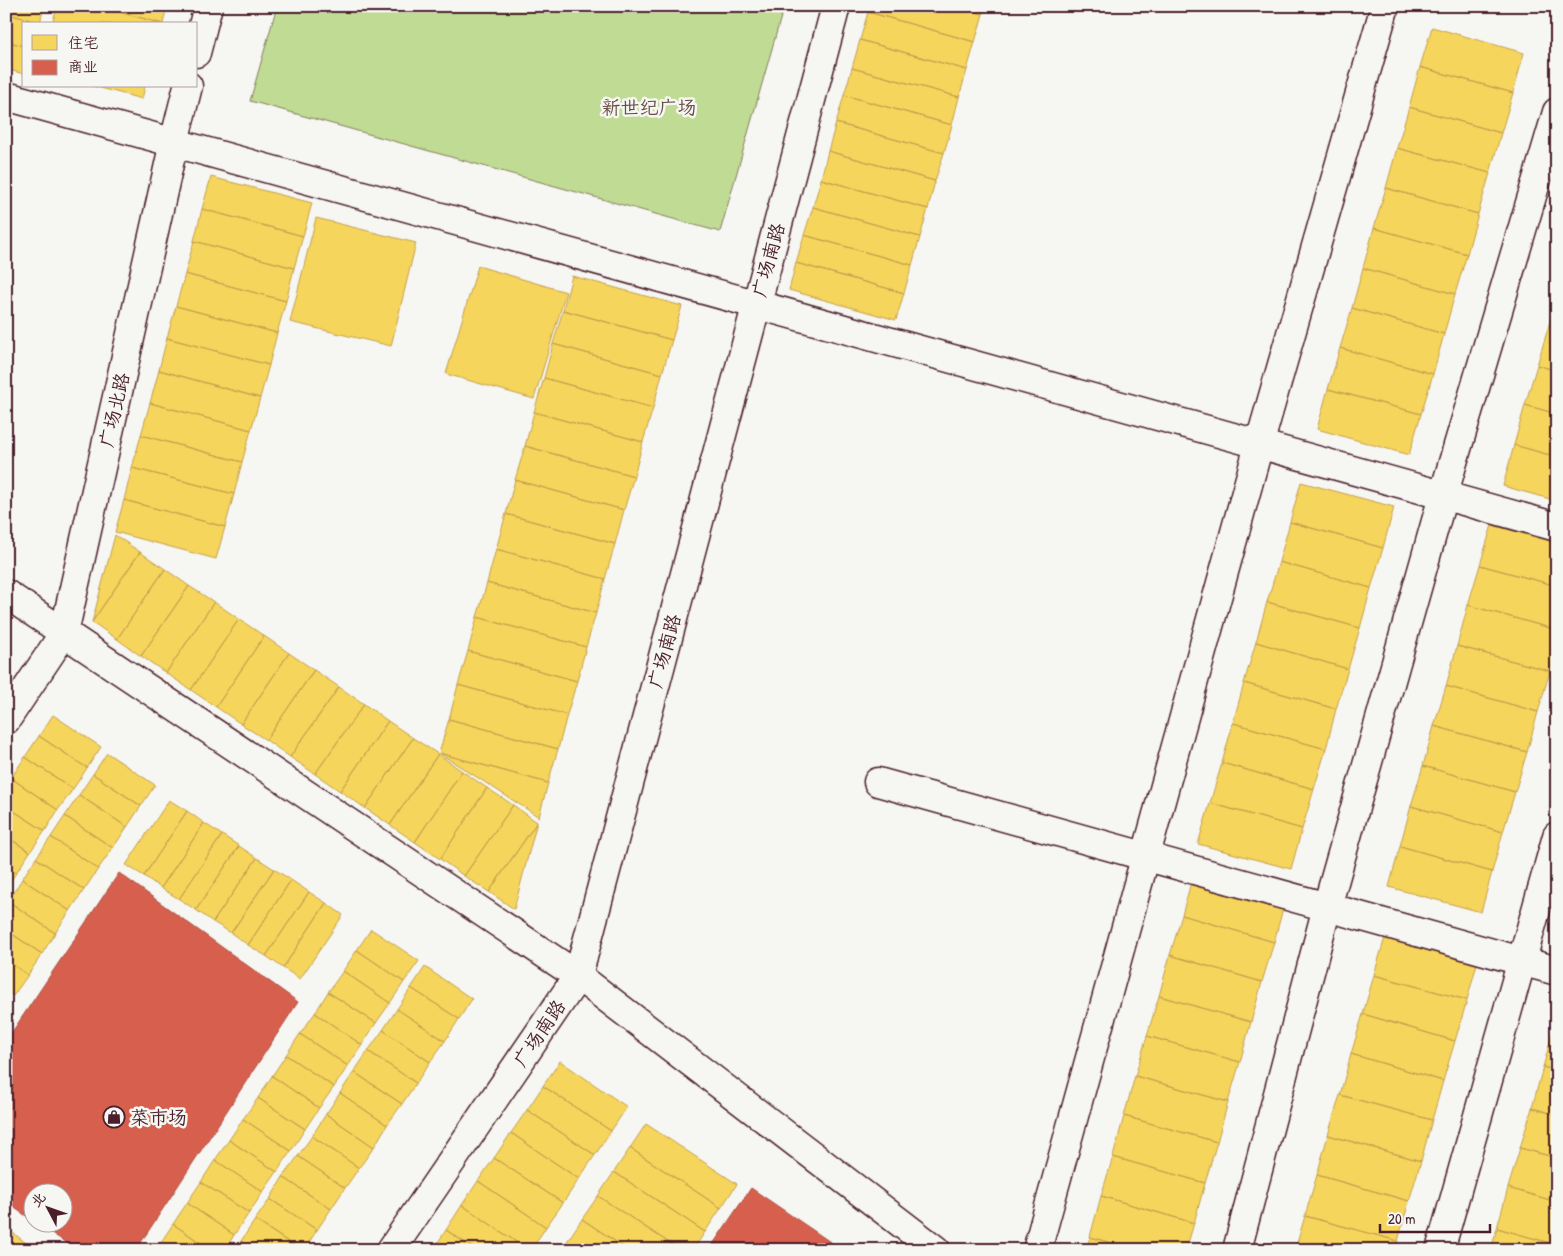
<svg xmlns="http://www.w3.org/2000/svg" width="1563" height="1256" viewBox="0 0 1563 1256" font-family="'Patrick Hand','LXGW WenKai TC',sans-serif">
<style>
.green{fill:#c0db93;stroke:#857d5f}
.homes{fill:#f6d55c;stroke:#c29e4d}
.shops{fill:#d6604d;stroke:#ac4c43}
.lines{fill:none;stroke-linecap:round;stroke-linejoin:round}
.street-casing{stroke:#4a1f2b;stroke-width:31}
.secondary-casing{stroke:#4a1f2b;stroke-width:31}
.street{stroke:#f6f6f2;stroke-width:28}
.secondary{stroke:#f6f6f2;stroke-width:28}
.labels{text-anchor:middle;stroke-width:5;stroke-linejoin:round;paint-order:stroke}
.park-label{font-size:19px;fill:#684e45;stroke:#f6f6f2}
.street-label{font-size:19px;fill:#4a1f2b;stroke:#f6f6f2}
.poi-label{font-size:19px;fill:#4a1f2b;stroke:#f6f6f2;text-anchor:start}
</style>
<rect width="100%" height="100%" fill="#f6f6f2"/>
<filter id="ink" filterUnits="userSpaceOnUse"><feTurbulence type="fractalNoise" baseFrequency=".02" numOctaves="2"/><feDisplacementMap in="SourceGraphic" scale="10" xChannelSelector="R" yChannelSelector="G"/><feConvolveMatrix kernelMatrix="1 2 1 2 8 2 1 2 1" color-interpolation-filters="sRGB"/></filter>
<g filter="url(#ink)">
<path class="green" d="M277 6H784L720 232 250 101Z"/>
<path class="homes" d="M6 6H44L40 23 6 13Z
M57 6H98L163 24H62L53 21Z
M98 6H167L163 24Z
M870 6H955L983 14 975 42 868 12Z
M955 6H985L983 14Z
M868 12 975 42 967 70 860 40Z
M6 13 40 23 24 24V46L6 41Z
M1432 27 1524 53 1513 93 1420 67Z
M860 40 967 70 959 97 852 68Z
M6 41 24 46V74L6 69Z
M1420 67 1513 93 1501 133 1409 107Z
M852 68 959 97 952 125 844 95Z
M93 86H145L142 99Z
M844 95 952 125 944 153 836 123Z
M1409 107 1501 133 1490 173 1397 148Z
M836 123 944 153 935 181 828 151Z
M1397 148 1490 173 1478 214 1386 188Z
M828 151 935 181 928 209 821 179Z
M211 177 312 203 303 236 202 209Z
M821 179 928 209 920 237 813 207Z
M1386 188 1478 214 1467 254 1374 228Z
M813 207 920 237 912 265 804 235Z
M202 209 303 236 294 268 194 241Z
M316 218 416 243 391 346 290 322Z
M1374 228 1467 254 1455 294 1363 268Z
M804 235 912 265 904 293 796 263Z
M194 241 294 268 286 301 185 274Z
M796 263 904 293 896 320 789 290Z
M478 266 566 292 534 399 446 374Z
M1363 268 1455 294 1444 334 1352 308Z
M185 274 286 301 277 333 176 306Z
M572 276 682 306 672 340 563 310Z
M1557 297V327L1549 325Z
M176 306 277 333 269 365 167 338Z
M1352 308 1444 334 1433 374 1340 348Z
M563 310 672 340 662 374 553 344Z
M1549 325 1557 327V371L1537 365Z
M167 338 269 365 260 398 159 370Z
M553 344 662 374 653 408 544 378Z
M1340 348 1433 374 1421 414 1328 389Z
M1537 365 1557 371V414L1525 405Z
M159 370 260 398 251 430 150 403Z
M544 378 653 408 643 442 534 412Z
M1328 389 1421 414 1409 455 1317 429Z
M150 403 251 430 242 462 141 435Z
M1525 405 1557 414V457L1514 445Z
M534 412 643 442 634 476 525 446Z
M141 435 242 462 234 494 132 468Z
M1514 445 1557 457V501L1503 486Z
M525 446 634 476 624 510 515 480Z
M132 468 234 494 225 527 124 500Z
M515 480 624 510 615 544 506 514Z
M1301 482 1394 507 1383 548 1290 522Z
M124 500 225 527 216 559 115 532Z
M506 514 615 544 605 579 496 549Z
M1290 522 1383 548 1371 588 1279 562Z
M1492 525 1557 543V586L1480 565Z
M115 535 140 552 92 622Z
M496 549 605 579 596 613 487 583Z
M140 552 165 569 117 639 92 622Z
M1279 562 1371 588 1360 628 1267 602Z
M1480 565 1557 586V630L1468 605Z
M165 569 189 586 141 656 117 639Z
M487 583 596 613 586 647 477 617Z
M189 586 214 602 166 673 141 656Z
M214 602 239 619 191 690 166 673Z
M1267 602 1360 628 1348 669 1256 642Z
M1468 605 1557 630V646L1550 671 1457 646Z
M477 617 586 647 577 681 468 651Z
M239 619 264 636 216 707 191 690Z
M264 636 289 653 241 724 216 707Z
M1256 642 1348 669 1336 709 1244 683Z
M1457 646 1550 671 1538 712 1446 686Z
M468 651 577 681 567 715 458 685Z
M289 653 314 670 266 740 241 724Z
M314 670 339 687 290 757 266 740Z
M1244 683 1336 709 1326 749 1233 723Z
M458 685 567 715 558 749 449 719Z
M1446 686 1538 712 1527 752 1434 726Z
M339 687 364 704 315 774 290 757Z
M364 704 388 721 340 791 315 774Z
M53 715 101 747 87 768 39 736Z
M449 719 558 749 548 783 439 753Z
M388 721 413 738 365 808 340 791Z
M1233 723 1326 749 1314 789 1222 763Z
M1434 726 1527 752 1515 792 1423 766Z
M39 736 87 768 73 789 25 757Z
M413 738 438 754 390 825 365 808Z
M107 753 155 785 141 806 93 774Z
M439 753 548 783 539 817Z
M438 754 462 771 415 842 390 825Z
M25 757 73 789 58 810 11 778Z
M1222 763 1314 789 1302 829 1210 803Z
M1423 766 1515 792 1503 832 1411 806Z
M462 771 487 788 440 859 415 842Z
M93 774 141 806 127 827 79 795Z
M11 778 58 810 45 831 6 806V784Z
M487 788 513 805 464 876 440 859Z
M79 795 127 827 113 848 65 816Z
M169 800 187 811 144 876 126 865Z
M1210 803 1302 829 1291 869 1198 844Z
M513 805 537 822 489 892 464 876Z
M6 806 45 831 30 852 6 836Z
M1411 806 1503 832 1492 872 1400 846Z
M187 811 204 823 161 888 144 876Z
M65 816 113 848 98 869 51 837Z
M537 822 514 909 489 892Z
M204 823 222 835 179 899 161 888Z
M222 835 239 846 196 910 179 899Z
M6 836 30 852 16 873 6 867Z
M51 837 98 869 84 890 36 858Z
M239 846 257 858 213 922 196 910Z
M1400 846 1492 872 1481 912 1389 887Z
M36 858 84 890 70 911 22 879Z
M257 858 274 869 231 933 213 922Z
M6 867 16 873 6 888Z
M274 869 291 880 248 945 231 933Z
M1193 875 1285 901 1274 942 1182 915Z
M22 879 70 911 55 933 8 901Z
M291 880 309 892 266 956 248 945Z
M309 892 326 903 283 968 266 956Z
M8 901 55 933 42 954 6 930V904Z
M326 903 343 915 300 979 283 968Z
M1182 915 1274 942 1262 982 1170 955Z
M371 929 419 961 404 982 357 950Z
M6 930 42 954 28 975 6 960Z
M1386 934 1478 960 1467 1000 1374 975Z
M357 950 404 982 390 1003 343 971Z
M1170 955 1262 982 1251 1022 1159 996Z
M6 960 28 975 13 996 6 991Z
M425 967 472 999 459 1019 411 988Z
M343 971 390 1003 376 1023 328 992Z
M1374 975 1467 1000 1455 1041 1363 1014Z
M411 988 459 1019 445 1041 397 1009Z
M328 992 376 1023 362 1045 315 1013Z
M1159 996 1251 1022 1240 1062 1147 1036Z
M397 1009 445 1041 430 1062 383 1030Z
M315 1013 362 1045 348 1066 300 1034Z
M1363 1014 1455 1041 1443 1081 1351 1054Z
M1554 1028H1557V1071L1543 1067Z
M383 1030 430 1062 416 1083 368 1051Z
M300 1034 348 1066 334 1087 286 1055Z
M1147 1036 1240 1062 1228 1102 1135 1076Z
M368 1051 416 1083 402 1104 354 1072Z
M1351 1054 1443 1081 1432 1120 1340 1095Z
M286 1055 334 1087 319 1108 272 1076Z
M560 1061 627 1107 611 1131 543 1086Z
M1543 1067 1557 1071V1115L1532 1108Z
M354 1072 402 1104 387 1125 340 1093Z
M272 1076 319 1108 305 1129 258 1098Z
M1135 1076 1228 1102 1217 1142 1124 1116Z
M543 1086 611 1131 595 1155 527 1110Z
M340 1093 387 1125 374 1147 326 1114Z
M1340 1095 1432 1120 1421 1161 1328 1135Z
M258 1098 305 1129 291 1151 243 1119Z
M1532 1108 1557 1115V1158L1520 1148Z
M527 1110 595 1155 579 1179 511 1133Z
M326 1114 374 1147 359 1168 312 1136Z
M1124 1116 1217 1142 1205 1183 1113 1157Z
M243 1119 291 1151 277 1172 229 1140Z
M646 1124 737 1184 721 1208 630 1148Z
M511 1133 579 1179 563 1203 494 1158Z
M1328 1135 1421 1161 1409 1201 1317 1175Z
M312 1136 359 1168 345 1188 298 1156Z
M229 1140 277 1172 263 1192 215 1160Z
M630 1148 721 1208 705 1232 614 1172Z
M1520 1148 1557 1158V1202L1508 1188Z
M298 1156 345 1188 331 1209 283 1177Z
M1113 1157 1205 1183 1194 1223 1101 1196Z
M494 1158 563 1203 546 1227 478 1181Z
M215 1160 263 1192 249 1213 201 1182Z
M614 1172 705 1232 693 1250H680L598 1196Z
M1317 1175 1409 1201 1398 1241 1305 1216Z
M283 1177 331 1209 317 1230 270 1199Z
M478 1181 546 1227 531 1250H528L462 1205Z
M201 1182 249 1213 234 1235 187 1203Z
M1508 1188 1557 1202V1245L1497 1228Z
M598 1196 680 1250H628L582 1219Z
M1101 1196 1194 1223 1186 1250H1137L1090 1237Z
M270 1199 317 1230 304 1250H300L255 1220Z
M187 1203 234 1235 225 1250H211L173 1224Z
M462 1205 528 1250H476L446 1230Z
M1305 1216 1398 1241 1395 1250H1295Z
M582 1219 628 1250H576L566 1243Z
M255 1220 300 1250H254L241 1241Z
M173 1224 211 1250H166L159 1245Z
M1497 1228 1557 1245V1250H1491Z
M446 1230 476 1250H433Z
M13 1233 30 1246 27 1250H6V1243Z
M1090 1237 1137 1250H1086Z
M241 1241 254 1250H235Z"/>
<path class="shops" d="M119 873 298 1002 136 1250H77L38 1224H62V1194H32V1220L6 1202V1041Z
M751 1188 842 1250H709Z"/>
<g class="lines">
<g class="street-casing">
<path id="street" d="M6 96 1557 527
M878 782 1557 971
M1037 1250 1259 445 1385 6
M1237 1250 1327 907 1443 496 1557 112
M1440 1250 1557 836"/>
</g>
<g class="secondary-casing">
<path id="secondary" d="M196 53 208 6
M6 594 578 976 936 1250
M6 720 64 633 174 142 188 86
M391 1250 578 976 836 6"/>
</g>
<use href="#street" class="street"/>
<use href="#secondary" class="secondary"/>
</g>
</g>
<defs>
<g id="shop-ring" transform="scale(1.125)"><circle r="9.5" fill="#f6f6f2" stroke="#4a1f2b" stroke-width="1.5"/><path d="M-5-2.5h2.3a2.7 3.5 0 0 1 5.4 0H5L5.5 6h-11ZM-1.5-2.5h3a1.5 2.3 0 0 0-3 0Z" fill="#4a1f2b"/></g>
</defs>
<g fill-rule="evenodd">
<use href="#shop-ring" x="114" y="1117"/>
</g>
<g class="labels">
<g class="park-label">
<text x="649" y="114">新世纪广场</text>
</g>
<g class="street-label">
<text transform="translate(768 260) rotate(-75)" y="7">广场南路</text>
<text transform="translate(114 410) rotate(-77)" y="7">广场北路</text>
<text transform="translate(664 651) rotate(-75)" y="7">广场南路</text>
<text transform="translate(539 1033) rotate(-56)" y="7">广场南路</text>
</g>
<g class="poi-label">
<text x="130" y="1124">菜市场</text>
</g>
</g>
<rect width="1563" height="1256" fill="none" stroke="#f6f6f2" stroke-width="25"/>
<rect x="12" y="12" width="1538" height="1231" fill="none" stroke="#4a1f2b" stroke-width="2" filter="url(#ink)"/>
<rect x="22" y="22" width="175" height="65" fill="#f6f6f2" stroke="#b1a0a2"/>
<rect x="32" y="35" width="25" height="15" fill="#f6d55c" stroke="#b1a0a2"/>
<text x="68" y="48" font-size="15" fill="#4a1f2b">住宅</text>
<rect x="32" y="60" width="25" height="15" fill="#d6604d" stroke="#b1a0a2"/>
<text x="68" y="72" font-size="15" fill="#4a1f2b">商业</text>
<g transform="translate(48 1208) rotate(311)"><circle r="24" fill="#f6f6f2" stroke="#b1a0a2"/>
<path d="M0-4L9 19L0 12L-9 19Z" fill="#4a1f2b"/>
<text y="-8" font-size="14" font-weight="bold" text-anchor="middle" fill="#4a1f2b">北</text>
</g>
<path d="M1380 1224v8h110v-8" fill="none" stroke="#4a1f2b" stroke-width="2.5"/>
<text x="1388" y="1224" font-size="15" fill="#4a1f2b" stroke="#f6f6f2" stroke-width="4" paint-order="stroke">20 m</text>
</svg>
